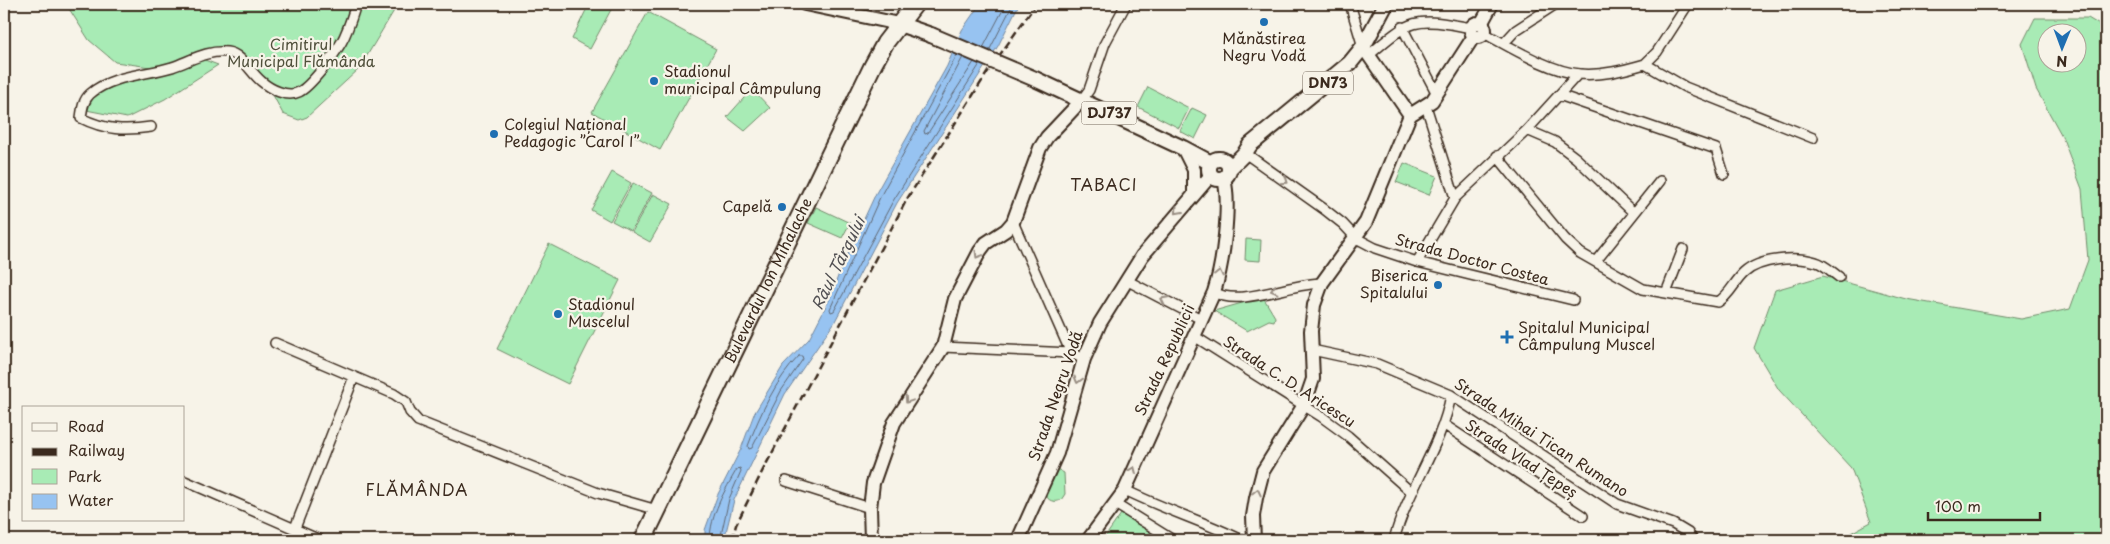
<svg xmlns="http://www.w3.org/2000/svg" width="2110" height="544" viewBox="0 0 2110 544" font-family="'Playpen Sans',sans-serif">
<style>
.green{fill:#a8ebb5;stroke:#728a6a;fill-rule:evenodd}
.water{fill:#97c3f1;stroke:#72869d}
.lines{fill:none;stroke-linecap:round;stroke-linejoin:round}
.shore{stroke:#606772;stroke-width:1}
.street-casing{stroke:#3b2a1e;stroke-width:12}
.secondary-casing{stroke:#3b2a1e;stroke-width:16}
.primary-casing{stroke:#3b2a1e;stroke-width:18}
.highway-casing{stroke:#3b2a1e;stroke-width:20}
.street{stroke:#f7f3e8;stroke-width:9}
.secondary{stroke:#f7f3e8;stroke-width:12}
.primary{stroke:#f7f3e8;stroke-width:14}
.highway{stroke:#f7f3e8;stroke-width:16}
.rail{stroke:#3b2a1e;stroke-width:2.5;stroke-dasharray:8 4;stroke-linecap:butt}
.primary-bridge-casing{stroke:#3b2a1e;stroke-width:18;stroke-linecap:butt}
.primary-bridge{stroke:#f7f3e8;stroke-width:14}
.oneway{stroke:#998e83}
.poi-dot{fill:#1f6fb2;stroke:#f7f3e8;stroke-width:2}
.labels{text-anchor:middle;stroke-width:4.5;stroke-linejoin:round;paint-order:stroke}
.shield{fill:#f7f3e8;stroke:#73665b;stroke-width:1}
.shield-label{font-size:14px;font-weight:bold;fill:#3b2a1e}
.poi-label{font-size:15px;fill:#3b2a1e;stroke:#f7f3e8;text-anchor:start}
.park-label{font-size:15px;fill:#51513c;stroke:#f7f3e8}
.street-label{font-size:15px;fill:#3b2a1e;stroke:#f7f3e8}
.neighbourhood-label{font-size:16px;letter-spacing:1px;fill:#3b2a1e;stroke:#f7f3e8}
.water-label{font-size:16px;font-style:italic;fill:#525053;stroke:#f7f3e8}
</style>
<rect width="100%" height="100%" fill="#f7f3e8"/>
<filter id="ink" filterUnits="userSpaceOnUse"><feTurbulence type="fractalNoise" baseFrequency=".02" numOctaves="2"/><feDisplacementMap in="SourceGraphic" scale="10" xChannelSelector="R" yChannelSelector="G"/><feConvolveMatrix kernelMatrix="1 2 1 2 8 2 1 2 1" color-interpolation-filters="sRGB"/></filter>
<g filter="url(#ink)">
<path class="green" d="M66 4H398L359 69 307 117 299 120 283 114 273 95 236 61 237 53H199L157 68 115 62 89 40Z
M589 4H614L590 49 572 39Z
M648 12 716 49 660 150 592 112Z
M2035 18H2088L2106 29V540H1838L1871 522 1851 468 1779 390 1754 348 1775 290 1823 276 1906 299 2021 319 2070 309 2088 260 2082 189 2062 136 2036 89 2022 44ZM2048 32H2078V62H2048Z
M202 59 218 65 165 99 127 118 86 110 96 94 108 86Z
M1148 87 1189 108 1179 128 1138 107Z
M752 89 770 108 745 131 727 117Z
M1192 108 1207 115 1195 139 1180 131Z
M1404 163 1437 176 1429 195 1396 182Z
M612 172 631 183 610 221 591 210Z
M633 183 652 193 631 231 612 221Z
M653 194 672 204 650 242 632 232Z
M816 207 850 223 842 238 808 223Z
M1246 239 1261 240 1260 261 1245 260Z
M549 244 620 280 568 384 497 349Z
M1263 297 1275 317 1274 321 1269 320 1247 331 1214 311Z
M1057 469 1064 473 1065 494 1061 500C1054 503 1048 501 1045 494L1054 470Z
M1121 514 1163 540H1103Z"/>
<path class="water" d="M980 4H1019L998 46 897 203 834 323 785 394 734 500 724 540H705V530L718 494 741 449 754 414 783 366 809 339 829 300 840 271 876 193 947 66 962 30Z"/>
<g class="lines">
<path class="shore" d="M983 48 1006 4
M989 51 1013 4
M957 55 881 195 830 309 831 312 834 311 893 201 980 64
M963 57 924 131 925 134 928 133 974 62
M799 356H802L803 359 781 391 752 448 749 449 748 446C760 414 775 381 799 356Z
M710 540C710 515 725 490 737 469L740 468 741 471 729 499 720 540"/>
<g class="street-casing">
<path id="street" d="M1350 4 1363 47
M1402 27 1437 94
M1484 33C1510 47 1551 72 1580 74 1602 76 1624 70 1645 64L1685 87 1813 138
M1504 43 1516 30 1556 4
M1368 56C1411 18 1415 17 1471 28
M1645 64 1657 52 1688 4
M1559 95 1716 149 1724 174
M1081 101 1089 90 1105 43 1126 4
M1426 106 1455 198
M151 127C125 131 105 130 81 118 82 110 83 100 90 94 112 75 146 75 172 67 190 61 207 50 227 52 242 54 250 72 261 81 270 89 287 98 299 92 311 86 334 55 341 43 348 31 352 17 356 4
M1527 130 1555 142 1576 158 1634 213
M1245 153 1324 209 1343 224 1356 238 1375 248 1417 262 1573 300
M1497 156 1565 239 1580 253 1643 289 1718 302C1730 295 1734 282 1744 273 1760 258 1796 256 1816 262 1824 264 1832 272 1839 277
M1013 222 1071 353 1084 359
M1596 261 1660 181
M1417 262 1455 198 1527 130 1578 74
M1126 280 1201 319
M1214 292C1239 308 1291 283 1322 283
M1666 293 1683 249
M1194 336 1322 417 1348 436 1411 492
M275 343 394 394 406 402 410 412 418 421 598 493 657 510
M943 347 1071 353
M1312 350 1377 364 1451 395 1617 504 1673 524 1688 533 1693 540
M1443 424 1583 516
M185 481 320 540
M786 481 870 508
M1125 490C1163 509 1203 521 1242 540
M1115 504 1173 540
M295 528 354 377
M1394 540C1407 490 1442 446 1451 395"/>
</g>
<g class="secondary-casing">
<path id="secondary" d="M805 4 899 24
M1471 30a7 7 0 1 1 14 0a7 7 0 1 1-14 0Z
M1481 24 1492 4
M1363 47 1410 115
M1410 115 1432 101 1474 36
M1183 148 1194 170V194
M871 540 870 508 873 483 894 423 943 347 955 299 980 251 986 243 1006 230 1013 222 1040 148 1047 137 1081 101
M1018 540 1057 453 1084 359 1100 323 1142 256 1211 175
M1088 540 1125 490 1214 292C1223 264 1231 207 1224 178
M1254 540 1253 516 1256 498 1263 471 1304 405 1313 379 1311 331 1314 305 1322 283 1366 222 1410 115"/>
</g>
<g class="primary-casing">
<path id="primary" d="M899 24 931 35
M1035 79 1183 148 1211 163
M1209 169a10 10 0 1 1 20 0a10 10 0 1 1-20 0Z
M1230 168 1245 153 1250 145 1350 63 1363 47 1386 4"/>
</g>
<g class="highway-casing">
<g id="highway">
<path id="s1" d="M643 540 873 65 885 43 915 4"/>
</g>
</g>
<use href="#street" class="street"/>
<use href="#secondary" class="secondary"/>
<use href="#primary" class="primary"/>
<use href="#highway" class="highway"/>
<path class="rail" d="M732 540 736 525 762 472 907 199 989 70 1036 4"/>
<g class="primary-bridge-casing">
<path id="primary-bridge" d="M931 35 1035 79"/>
</g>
<use href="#primary-bridge" class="primary-bridge"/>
</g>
<defs><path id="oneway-chevron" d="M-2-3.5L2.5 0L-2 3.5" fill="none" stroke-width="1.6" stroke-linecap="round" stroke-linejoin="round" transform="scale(1.25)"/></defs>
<g class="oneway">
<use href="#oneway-chevron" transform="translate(1285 181) rotate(35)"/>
<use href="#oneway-chevron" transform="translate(1178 211) rotate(132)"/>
<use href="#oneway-chevron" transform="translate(978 255) rotate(121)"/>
<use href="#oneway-chevron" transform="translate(1219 273) rotate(-77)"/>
<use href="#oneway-chevron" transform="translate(1274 290) rotate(165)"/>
<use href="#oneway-chevron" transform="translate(1164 300) rotate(-153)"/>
<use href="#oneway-chevron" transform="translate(1078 380) rotate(105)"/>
<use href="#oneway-chevron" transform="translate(908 400) rotate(124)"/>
<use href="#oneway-chevron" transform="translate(1133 470) rotate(-67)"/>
<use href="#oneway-chevron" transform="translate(1257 492) rotate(-77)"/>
</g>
</g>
<g class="poi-dot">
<circle cx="1264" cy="22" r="5"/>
<circle cx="654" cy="81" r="5"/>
<circle cx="494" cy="134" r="5"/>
<circle cx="782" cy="207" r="5"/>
<circle cx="1438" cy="285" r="5"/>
<circle cx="558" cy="314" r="5"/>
<path d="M1504.5 329.5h5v5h5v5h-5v5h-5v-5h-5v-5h5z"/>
</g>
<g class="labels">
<g class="shield">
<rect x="1303" y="71.5" width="50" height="23" rx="4"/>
<rect x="1081.5" y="101.5" width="55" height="23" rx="4"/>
</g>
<g class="shield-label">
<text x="1328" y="88">DN73</text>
<text x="1109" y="118">DJ737</text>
</g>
<g class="poi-label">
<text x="1264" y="44" text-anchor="middle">Mănăstirea<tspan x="1264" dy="17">Negru Vodă</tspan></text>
<text x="664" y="77">Stadionul<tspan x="664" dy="17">municipal Câmpulung</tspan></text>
<text x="504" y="130">Colegiul Național<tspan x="504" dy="17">Pedagogic ”Carol I”</tspan></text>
<text x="772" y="212" text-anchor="end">Capelă</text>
<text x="1428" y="281" text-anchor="end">Biserica<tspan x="1428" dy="17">Spitalului</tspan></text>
<text x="568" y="310">Stadionul<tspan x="568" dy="17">Muscelul</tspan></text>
<text x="1518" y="333">Spitalul Municipal<tspan x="1518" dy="17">Câmpulung Muscel</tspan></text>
</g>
<g class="park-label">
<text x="301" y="50">Cimitirul<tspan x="301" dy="17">Municipal Flămânda</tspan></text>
</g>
<g class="street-label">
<text transform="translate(1472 260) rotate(15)" y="5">Strada Doctor Costea</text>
<text dy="5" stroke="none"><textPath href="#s1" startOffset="288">Bulevardul Ion Mihalache</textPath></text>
<text transform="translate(1165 360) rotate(-65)" y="5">Strada Republicii</text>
<text transform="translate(1289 382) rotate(33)" y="5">Strada C. D. Aricescu</text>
<text transform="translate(1056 396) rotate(-71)" y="5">Strada Negru Vodă</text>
<text transform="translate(1541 438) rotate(33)" y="5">Strada Mihai Tican Rumano</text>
<text transform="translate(1521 459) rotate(33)" y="5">Strada Vlad Țepeș</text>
</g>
<g class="neighbourhood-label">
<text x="1104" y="191">TABACI</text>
<text x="417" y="496">FLĂMÂNDA</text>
</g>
<g class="water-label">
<text transform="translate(838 263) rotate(-64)" y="6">Râul Târgului</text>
</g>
</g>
<rect width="2110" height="544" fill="none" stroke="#f7f3e8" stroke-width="20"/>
<rect x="10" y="10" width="2090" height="524" fill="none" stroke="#3b2a1e" stroke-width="2" filter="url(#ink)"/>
<rect x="22" y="406" width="162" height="115" fill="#f7f3e8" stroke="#aca397"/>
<rect x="32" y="423" width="25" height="8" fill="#f7f3e8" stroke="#aca397"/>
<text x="68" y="432" font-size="15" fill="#3b2a1e">Road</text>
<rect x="32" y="448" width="25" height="8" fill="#3b2a1e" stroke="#aca397"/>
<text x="68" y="456" font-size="15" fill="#3b2a1e">Railway</text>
<rect x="32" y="469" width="25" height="15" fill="#a8ebb5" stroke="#aca397"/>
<text x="68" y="482" font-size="15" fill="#3b2a1e">Park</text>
<rect x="32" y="494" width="25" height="15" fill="#97c3f1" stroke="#aca397"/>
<text x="68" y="506" font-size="15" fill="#3b2a1e">Water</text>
<g transform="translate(2062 48) rotate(181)"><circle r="24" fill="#f7f3e8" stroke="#aca397"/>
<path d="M0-4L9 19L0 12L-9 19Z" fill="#1f6fb2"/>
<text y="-8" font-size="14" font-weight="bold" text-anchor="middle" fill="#3b2a1e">N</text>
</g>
<path d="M1928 512v8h112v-8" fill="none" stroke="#3b2a1e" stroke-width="2.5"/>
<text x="1935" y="512" font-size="15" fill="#3b2a1e" stroke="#f7f3e8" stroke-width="4" paint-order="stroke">100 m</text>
</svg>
